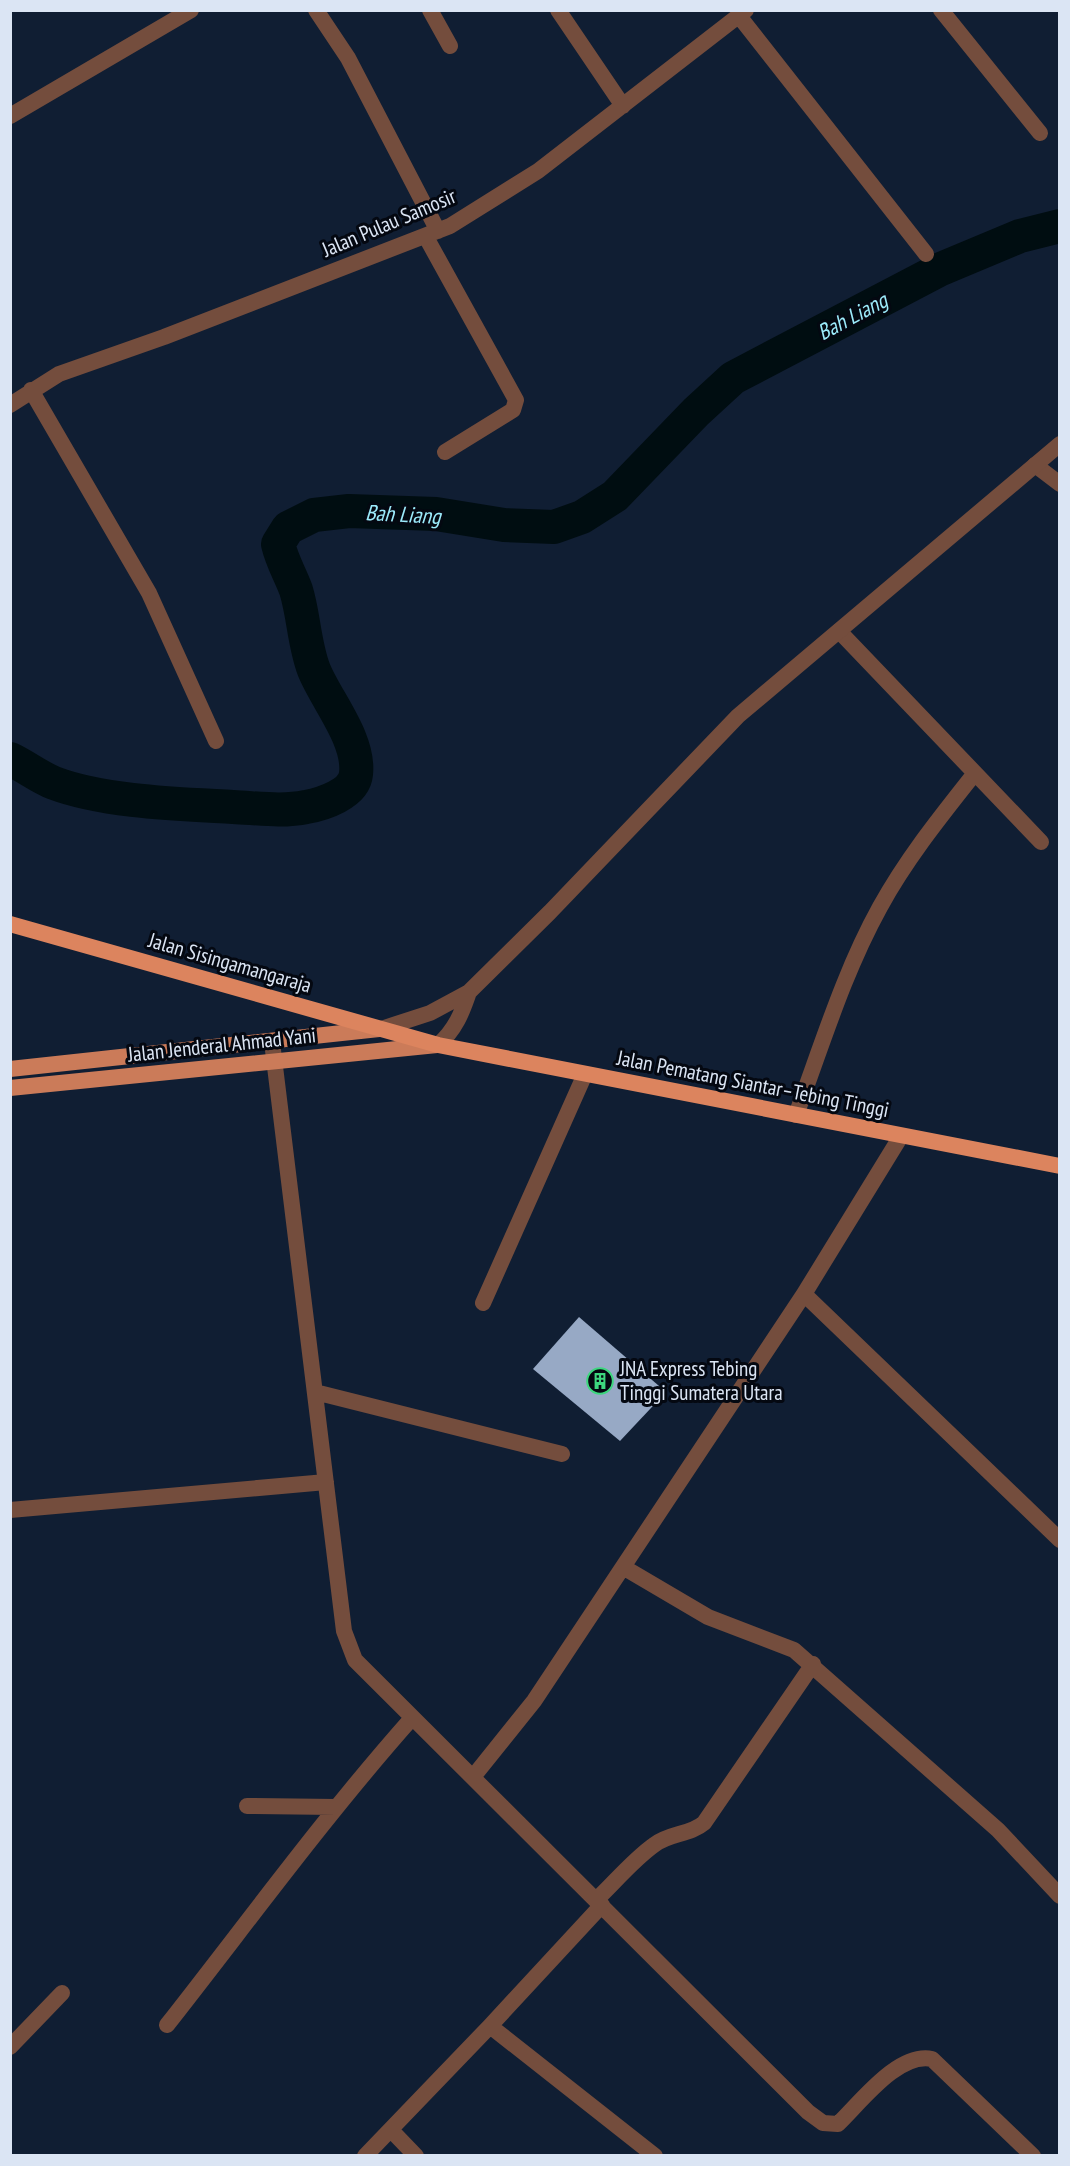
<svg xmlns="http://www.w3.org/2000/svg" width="1070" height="2166" viewBox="0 0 1070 2166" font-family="'PT Sans Narrow',sans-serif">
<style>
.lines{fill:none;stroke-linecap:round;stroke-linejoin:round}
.river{stroke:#000d11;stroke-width:34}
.building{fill:#97a9c5}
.minor{stroke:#744d3d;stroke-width:16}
.tertiary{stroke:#744d3d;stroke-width:16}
.primary{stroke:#cb7b59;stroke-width:16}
.trunk{stroke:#dc845e;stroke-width:16}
.labels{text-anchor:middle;stroke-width:6;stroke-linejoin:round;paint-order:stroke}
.street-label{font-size:21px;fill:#dbe5f4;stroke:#040811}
.poi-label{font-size:21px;fill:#dbe5f4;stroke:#040811;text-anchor:start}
.water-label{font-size:22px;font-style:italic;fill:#9cebfb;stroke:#040811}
</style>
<rect width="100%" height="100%" fill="#101e33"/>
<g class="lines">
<path class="river" d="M10 759C25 766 39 777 54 783 104 802 180 804 233 807 257 808 282 812 306 807 323 804 354 794 356 774 360 739 326 700 314 670 304 644 304 616 296 590 290 574 282 561 278 544L288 528 314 515 349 511 436 514 504 525 554 527 582 517 615 496 696 412 733 378 941 269 1020 236 1060 226"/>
</g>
<path class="building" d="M579 1317 666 1392 620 1441 533 1369Z"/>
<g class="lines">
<path class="minor" d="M316 10 348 58 438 231
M430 10 450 46
M558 10 623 106
M941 10 1040 133
M739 16 926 254
M10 116 191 10
M426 237 516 400 513 410 445 452
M31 390 149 593 216 741
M10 405 59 374 164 337 450 226 538 171 746 10
M1035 465 1060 484
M839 631 1041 842
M272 1042 344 1631 355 1660 808 2112 823 2123 838 2124C861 2102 898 2052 932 2059L1033 2156
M796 1115C822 1045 844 972 880 907 907 858 941 816 975 773
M804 1294 1060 1540
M483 1303 585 1074
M315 1392 562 1454
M10 1510 326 1482
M623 1567 708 1617 794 1650 998 1830 1060 1896
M473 1777 534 1701 804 1294 901 1136
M247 1806 336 1807
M596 1900C615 1882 633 1860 654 1845 669 1833 690 1835 704 1823L813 1664
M167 2025C248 1922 325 1816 412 1718
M490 2026 655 2156
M10 2047 62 1993
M391 2130 416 2156
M365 2156 490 2026 602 1905"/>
<path class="tertiary" d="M381 1029 430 1013 469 992 550 912 738 716 1060 444
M438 1045C455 1030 462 1013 469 992"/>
<path class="primary" d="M10 1069 379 1029
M10 1088 437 1045"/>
<path class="trunk" d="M10 924 438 1045 1060 1166"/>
</g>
<defs>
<g id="building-ring" transform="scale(1.35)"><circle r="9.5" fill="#040811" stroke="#3dd77e" stroke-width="1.5"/><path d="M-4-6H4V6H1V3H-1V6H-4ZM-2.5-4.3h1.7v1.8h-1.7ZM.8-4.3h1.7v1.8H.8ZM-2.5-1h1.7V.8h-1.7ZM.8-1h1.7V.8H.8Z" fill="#3dd77e"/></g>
</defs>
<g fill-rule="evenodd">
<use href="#building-ring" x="600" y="1381"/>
</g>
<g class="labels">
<g class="street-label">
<text transform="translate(389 223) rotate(-23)" y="7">Jalan Pulau Samosir</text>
<text transform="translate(230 963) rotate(16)" y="7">Jalan Sisingamangaraja</text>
<text transform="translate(222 1045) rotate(-6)" y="7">Jalan Jenderal Ahmad Yani</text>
<text transform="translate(753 1084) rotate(11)" y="7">Jalan Pematang Siantar–Tebing Tinggi</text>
</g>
<g class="poi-label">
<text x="620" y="1376">JNA Express Tebing<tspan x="620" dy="24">Tinggi Sumatera Utara</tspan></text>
</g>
<g class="water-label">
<text transform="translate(852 316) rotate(-28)" y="8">Bah Liang</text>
<text transform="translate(403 514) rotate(3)" y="8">Bah Liang</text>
</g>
</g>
<rect width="1070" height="2166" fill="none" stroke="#dbe5f4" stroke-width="24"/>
</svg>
